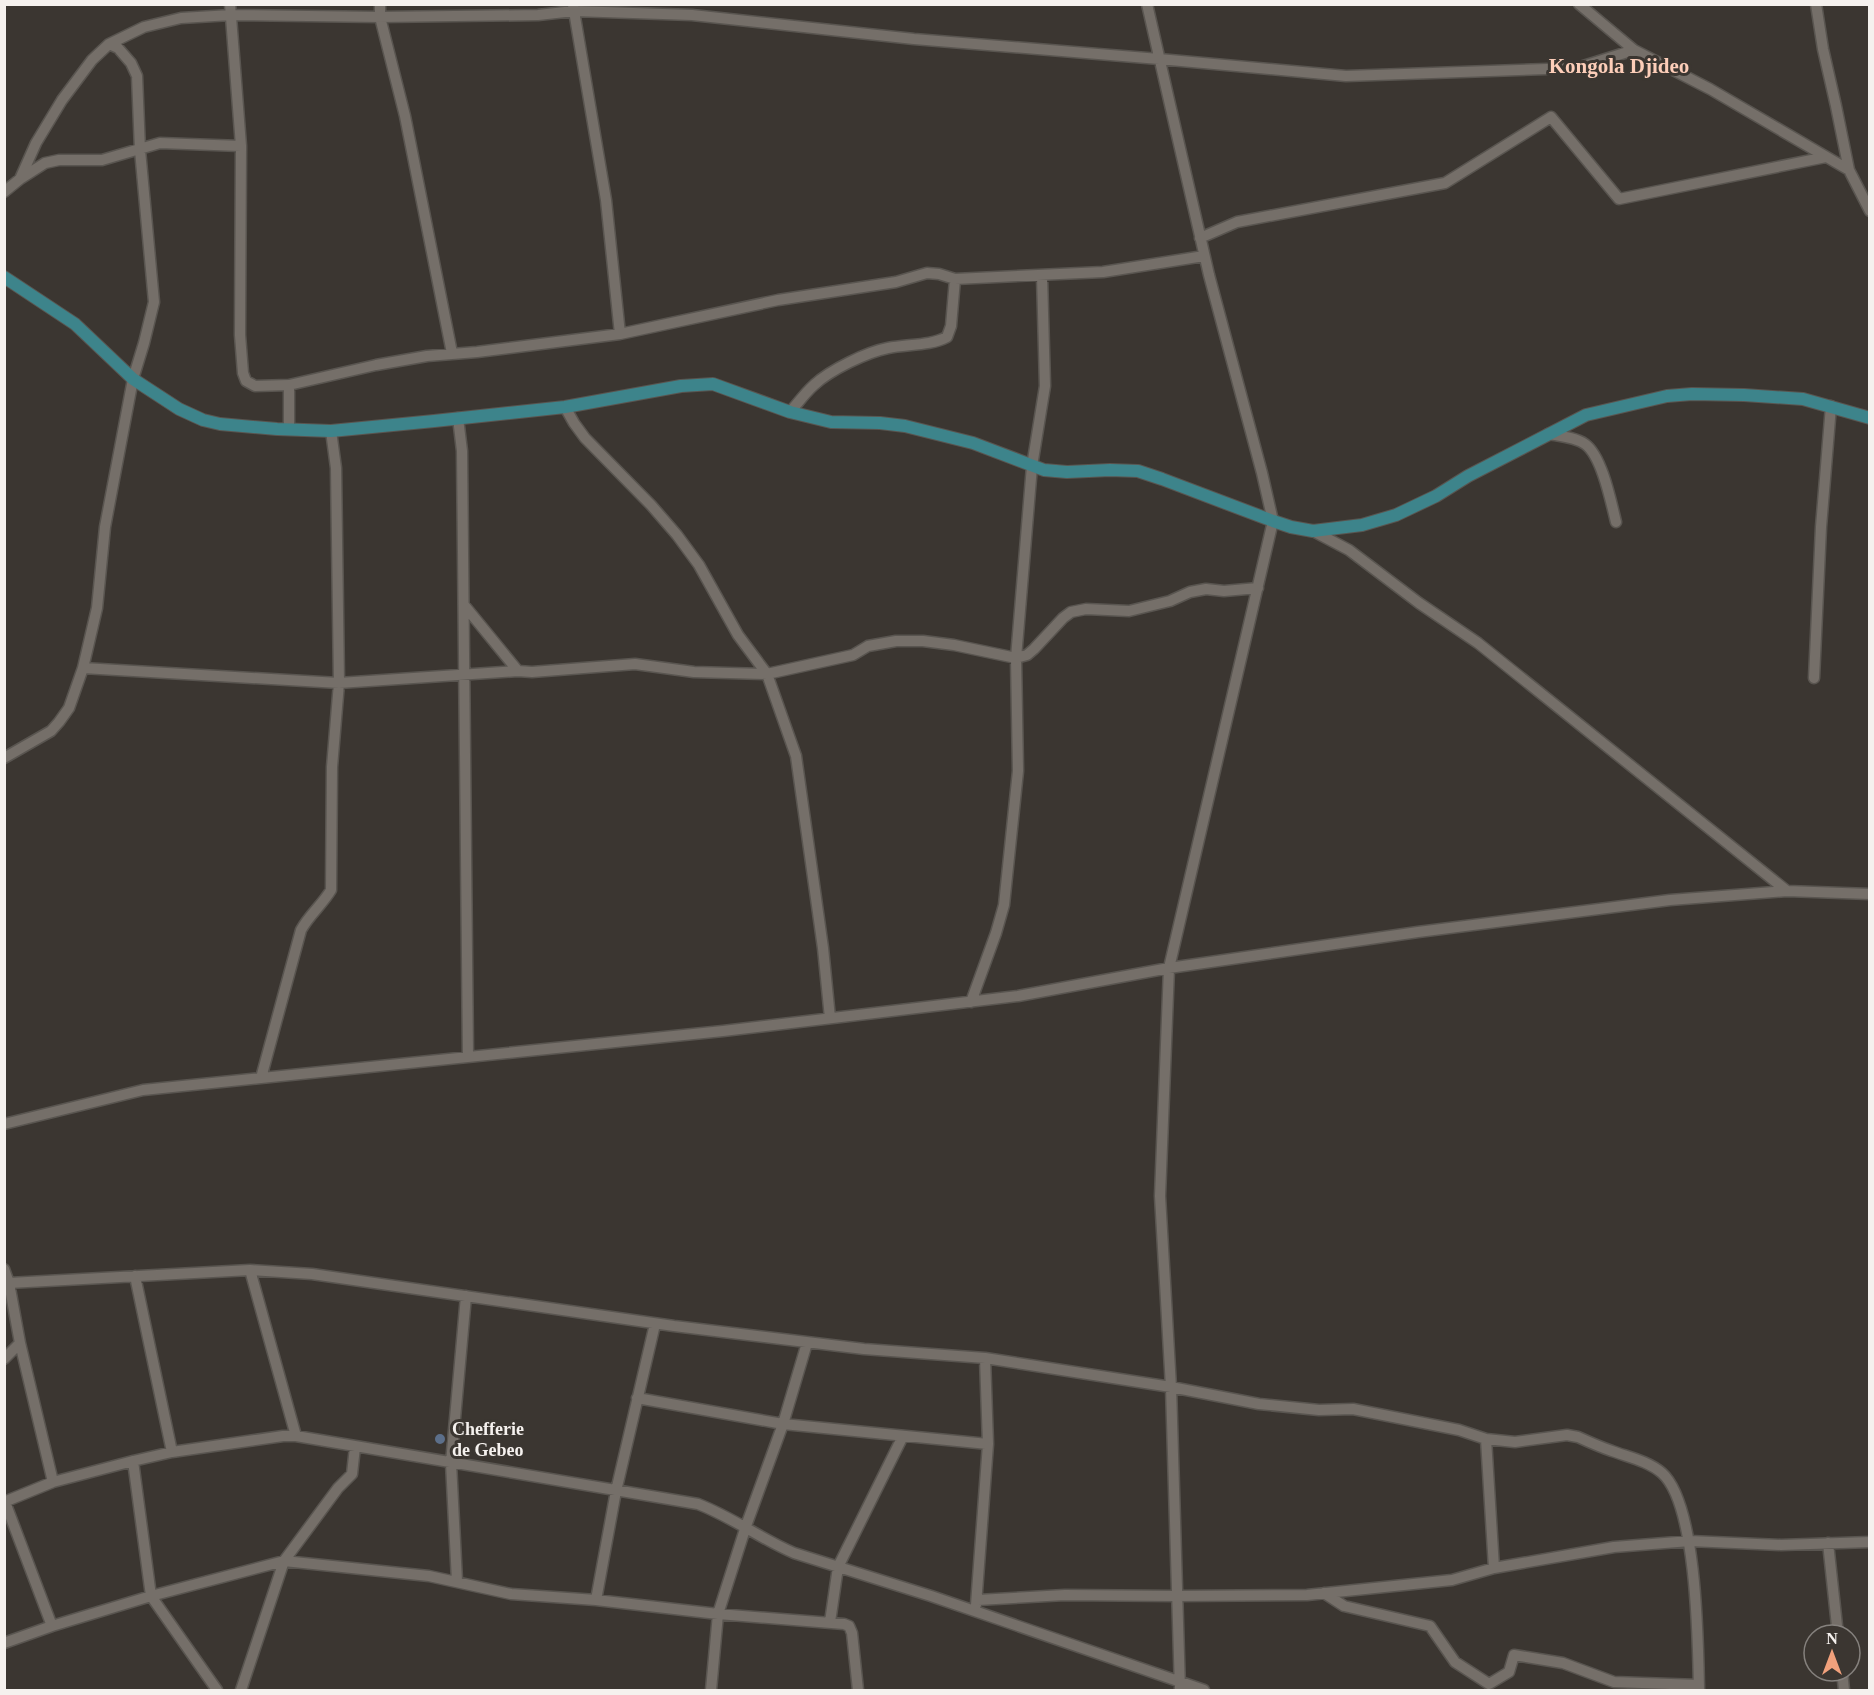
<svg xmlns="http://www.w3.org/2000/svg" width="1874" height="1695" viewBox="0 0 1874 1695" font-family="'Times New Roman',serif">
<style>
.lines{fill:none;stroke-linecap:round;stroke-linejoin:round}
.minor-casing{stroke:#595550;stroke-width:13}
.major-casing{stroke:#595550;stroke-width:14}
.minor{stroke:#756f69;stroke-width:10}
.major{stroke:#3d848b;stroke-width:12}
.service-dot{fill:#5c6f8a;stroke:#3b3631;stroke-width:2}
.labels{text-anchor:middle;stroke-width:6;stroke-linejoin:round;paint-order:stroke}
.poi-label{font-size:18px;font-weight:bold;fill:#f5f1ee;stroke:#3b3631;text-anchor:start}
.quarter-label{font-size:21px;font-weight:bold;fill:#fdceb9;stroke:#3b3631}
</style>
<rect width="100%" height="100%" fill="#3b3631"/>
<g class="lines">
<g class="minor-casing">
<path id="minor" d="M230 4 241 146 240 335 243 373 246 381 255 386 289 385V429
M380 4V17L405 116 452 353
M1147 4 1209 275 1262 473 1273 521 1169 968 1160 1196 1171 1387 1180 1690
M1579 4 1634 50 1710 89 1849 170
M1816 4 1823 49 1836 106 1849 170 1870 211
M573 5 606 200 620 334
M20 179 36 143 62 100 92 60 109 44 144 27 181 18 231 15 380 17 538 15 574 11 692 15 914 39 1159 59 1346 76 1577 68 1634 50
M4 192 20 179 45 163 59 160H102L160 143 241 146
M1200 238 1237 222 1445 183 1551 117 1619 199 1826 157
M289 385 376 365 427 356 477 352 620 334 778 300 896 282 927 273 939 274 955 279 1103 272 1204 256
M565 407 574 423 585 438 651 505 677 535 699 565 738 635 767 674 796 756 823 948 830 1018
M790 412C798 403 805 393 814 385 830 370 867 352 888 348 907 344 930 346 947 337L951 326 955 279
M458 418 462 451 468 1057
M1548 434C1559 436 1575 437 1585 444 1602 456 1611 502 1616 522
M1313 531 1349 550 1419 603 1478 643 1787 891
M464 605 518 671 532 672 635 664 694 672 767 674 853 655 868 646 896 641H923L954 645 1016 658 1027 655 1034 649 1063 618 1071 612 1086 609 1129 611 1170 601 1190 592 1206 589 1224 591 1258 588
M83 668 339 683 518 671
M1814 678 1821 527 1831 406
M4 758 51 731 59 722 69 708 83 668 97 608 105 527 133 379 144 343 154 302 140 150 137 76 131 63 118 48 109 44
M971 1002 996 933 1004 905 1018 771 1016 658 1032 466 1045 386 1042 276
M261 1078 301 930C309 915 322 905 331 890L332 767 339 683 336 468 331 431
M4 1124 143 1090 723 1031 1018 996 1169 968 1418 932 1670 900 1787 891 1870 894
M4 1269 9 1283 20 1343 4 1359
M250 1270 296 1436
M135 1276 172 1452
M9 1283 250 1270 312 1274 674 1326 864 1349 985 1358 1171 1387 1259 1404 1319 1410 1353 1409 1459 1430 1486 1439 1494 1568 1452 1580 1307 1595 1176 1596 1065 1595 978 1600
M20 1343 53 1482
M985 1358 988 1444
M637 1398 783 1424 807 1343
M1486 1439 1515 1442 1567 1435 1578 1437C1589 1442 1600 1447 1612 1451 1628 1457 1648 1461 1662 1473 1697 1504 1698 1642 1699 1690
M133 1461 151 1596 284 1561 429 1576 511 1594 596 1600 616 1491 655 1324
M4 1502 53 1482 133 1461 172 1452 283 1436H296L698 1504C732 1517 761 1539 794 1553L931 1596 1204 1690
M1828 1543 1838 1635
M1494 1568 1614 1547 1690 1541 1781 1545 1870 1542
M457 1581 451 1463 466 1296
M1324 1593 1344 1606 1430 1626 1455 1662 1489 1684 1509 1672 1514 1655 1563 1663 1614 1682 1699 1685
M596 1600 718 1614 844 1624 849 1626 852 1633 858 1690
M830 1622 838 1567 903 1436
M52 1626 151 1596 217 1690
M4 1643 52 1626 5 1502
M1842 1671 1844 1690
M241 1690 284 1561 338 1488 352 1474 355 1447
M711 1690 718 1614 746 1526 783 1424 988 1444 976 1605"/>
</g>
<g class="major-casing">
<path id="major" d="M4 277 75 324 133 379 179 409 203 420 220 424 277 429 331 431 434 421 565 407 681 386 713 384 790 412 831 422 880 423 905 426 973 443 1044 470 1067 472 1110 470 1138 471 1162 479 1273 521 1291 527 1313 531 1362 525 1396 515 1436 496 1468 476 1586 415 1667 396 1692 394 1744 395 1803 399 1870 418"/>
</g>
<use href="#minor" class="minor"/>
<use href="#major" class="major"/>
</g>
<circle class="service-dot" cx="440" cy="1439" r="6"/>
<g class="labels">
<g class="poi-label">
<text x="452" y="1435">Chefferie<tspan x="452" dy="21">de Gebeo</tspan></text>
</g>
<g class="quarter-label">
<text x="1619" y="73">Kongola Djideo</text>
</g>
</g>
<rect width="1874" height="1695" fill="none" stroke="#f5f1ee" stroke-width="12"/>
<g transform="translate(1832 1653)"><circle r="28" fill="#3b3631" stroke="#85817d" stroke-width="1.5"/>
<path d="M0-4.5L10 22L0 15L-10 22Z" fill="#f1a17c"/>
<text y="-9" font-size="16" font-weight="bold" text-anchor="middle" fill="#f5f1ee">N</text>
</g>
</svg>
